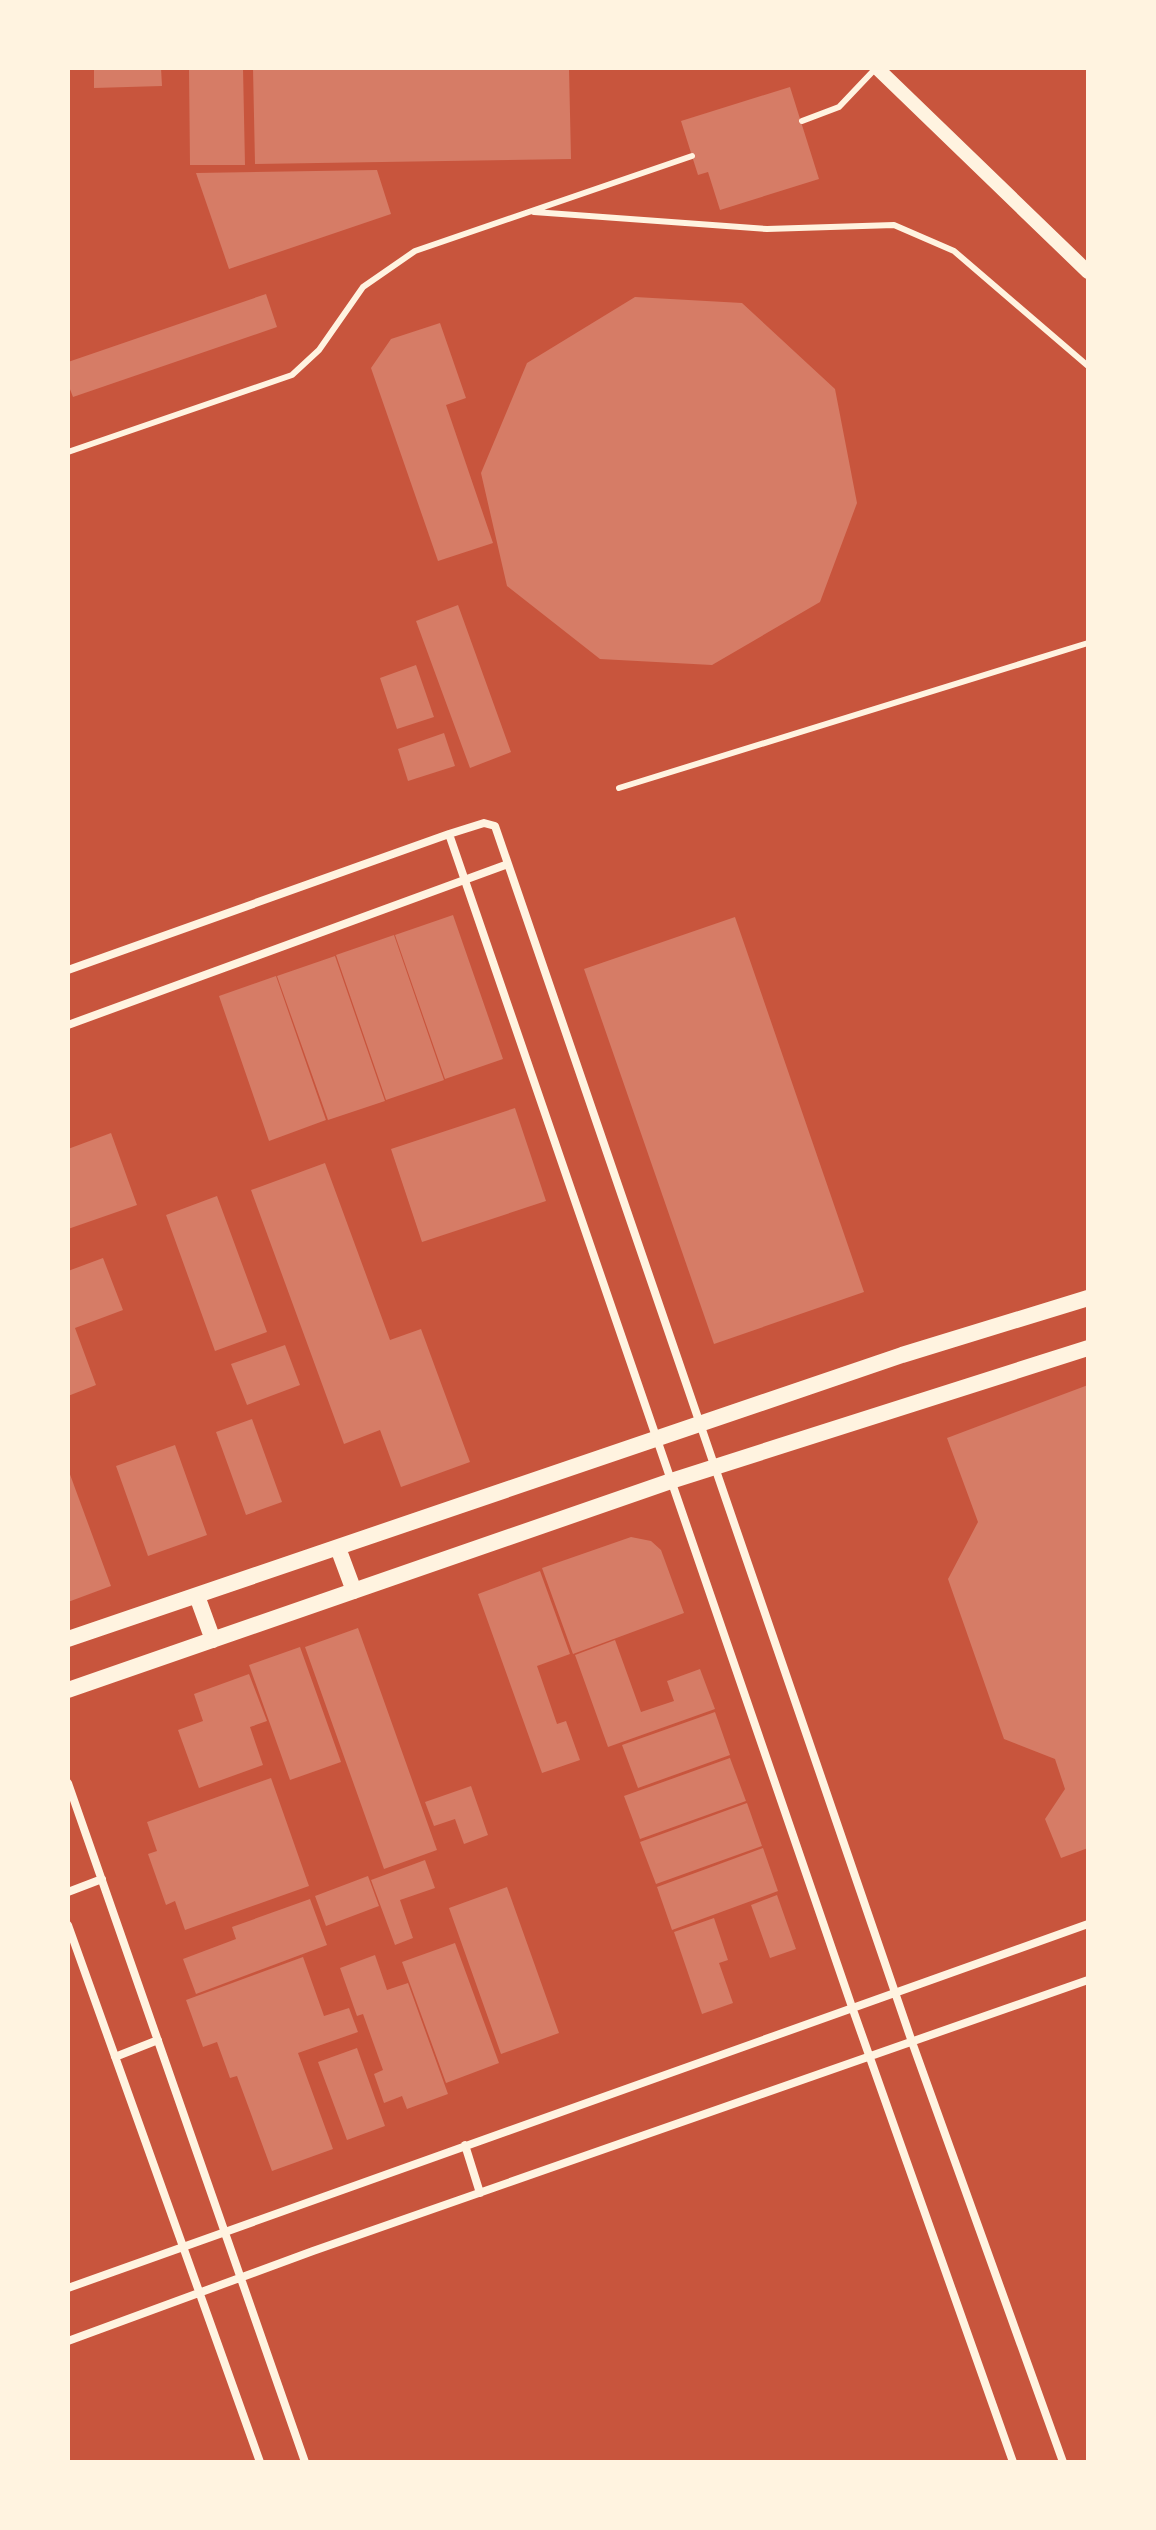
<svg xmlns="http://www.w3.org/2000/svg" width="1156" height="2530" viewBox="0 0 1156 2530" font-family="'Varela Round',sans-serif">
<style>
.building{fill:#d67c66}
.lines{fill:none;stroke-linecap:round;stroke-linejoin:round}
.service{stroke:#fff3e0;stroke-width:6}
.minor{stroke:#fff3e0;stroke-width:8}
.tertiary{stroke:#fff3e0;stroke-width:14}
.secondary{stroke:#fff3e0;stroke-width:16}
</style>
<rect width="100%" height="100%" fill="#c8553d"/>
<path class="building" d="M94 68H161L162 86 94 88Z
M189 68H243L245 165H190Z
M253 68H569L571 159 255 164Z
M790 87 819 179 720 210 708 172 698 175 681 121Z
M377 170 391 214 229 269 196 173Z
M266 294 277 327 73 397 68 384V362Z
M635 297 742 303 835 389 857 503 820 602 712 665 600 659 507 586 481 473 527 363Z
M440 323 466 398 446 405 493 543 438 561 371 368 391 339Z
M458 605 511 752 470 768 416 621Z
M416 665 434 717 397 729 380 678Z
M444 733 455 766 408 781 398 749Z
M453 915 503 1059 445 1079 395 935Z
M735 917 864 1292 714 1344 584 969Z
M394 935 444 1080 386 1100 336 955Z
M335 956 385 1101 328 1120 277 976Z
M276 976 326 1120 269 1141 219 996Z
M515 1108 546 1201 422 1242 391 1149Z
M111 1133 137 1205 68 1229V1149Z
M325 1163 390 1340 421 1329 470 1462 401 1487 380 1430 344 1444 251 1190Z
M217 1196 267 1332 215 1351 166 1215Z
M103 1258 123 1310 75 1328 96 1385 68 1396V1271Z
M285 1345 300 1385 247 1405 231 1364Z
M1088 1385V1848L1061 1858 1045 1819 1065 1789 1055 1759 1004 1739 948 1579 978 1522 947 1438Z
M252 1419 282 1502 246 1515 216 1432Z
M175 1445 207 1535 148 1556 116 1466Z
M68 1469 111 1586 68 1602Z
M631 1537 651 1541 661 1550 684 1613 573 1654 542 1568Z
M540 1571 570 1654 537 1666 557 1724 566 1721 580 1760 542 1773 478 1594Z
M358 1628 437 1850 384 1869 305 1647Z
M615 1640 641 1712 674 1701 667 1681 700 1669 715 1709 608 1747 575 1655Z
M300 1647 341 1762 290 1780 249 1665Z
M249 1674 267 1721 250 1727 263 1765 199 1788 178 1730 203 1721 194 1694Z
M715 1712 730 1755 638 1788 622 1745Z
M730 1758 746 1801 640 1839 624 1796Z
M271 1778 309 1886 185 1930 175 1901 166 1905 148 1854 157 1851 147 1822Z
M471 1786 488 1835 464 1844 455 1819 434 1826 425 1802Z
M747 1803 762 1846 656 1884 640 1842Z
M763 1848 778 1891 672 1930 657 1887Z
M425 1860 435 1888 400 1900 413 1938 395 1945 371 1880Z
M368 1876 379 1906 326 1926 315 1896Z
M507 1887 559 2033 501 2054 449 1908Z
M777 1895 796 1949 770 1958 751 1905Z
M310 1899 327 1945 196 1994 183 1959 236 1939 232 1927Z
M714 1918 728 1960 719 1963 733 2003 702 2014 674 1932Z
M455 1943 499 2063 446 2083 402 1962Z
M375 1955 387 1990 408 1983 448 2094 407 2109 402 2096 384 2103 374 2074 383 2070 363 2014 357 2016 340 1968Z
M303 1957 324 2016 349 2008 358 2032 298 2053 333 2149 272 2171 237 2076 230 2078 217 2042 203 2047 186 2000Z
M357 2048 385 2126 347 2140 318 2062Z"/>
<g class="lines">
<path class="service" d="M802 121 839 107 876 68
M534 212 767 229 894 225 954 251 1088 366
M68 452 292 375 319 350 363 287 415 251 692 156
M619 788 1088 643"/>
<path class="minor" d="M449 834 852 2007 1013 2462
M68 970 449 834 484 823 495 826 912 2042 1063 2462
M68 1025 508 864
M68 1783 305 2462
M68 1892 102 1879
M68 1925 260 2462
M115 2057 158 2040
M465 2145 480 2193
M68 2288 1088 1924
M68 2341 313 2251 1088 1980"/>
<path class="tertiary" d="M877 68 1088 272"/>
<path class="secondary" d="M338 1548 354 1591
M197 1596 213 1640
M68 1639 902 1355 1088 1298
M68 1690 671 1481 1088 1348"/>
</g>
<rect width="1156" height="2530" fill="none" stroke="#fff3e0" stroke-width="140"/>
</svg>
